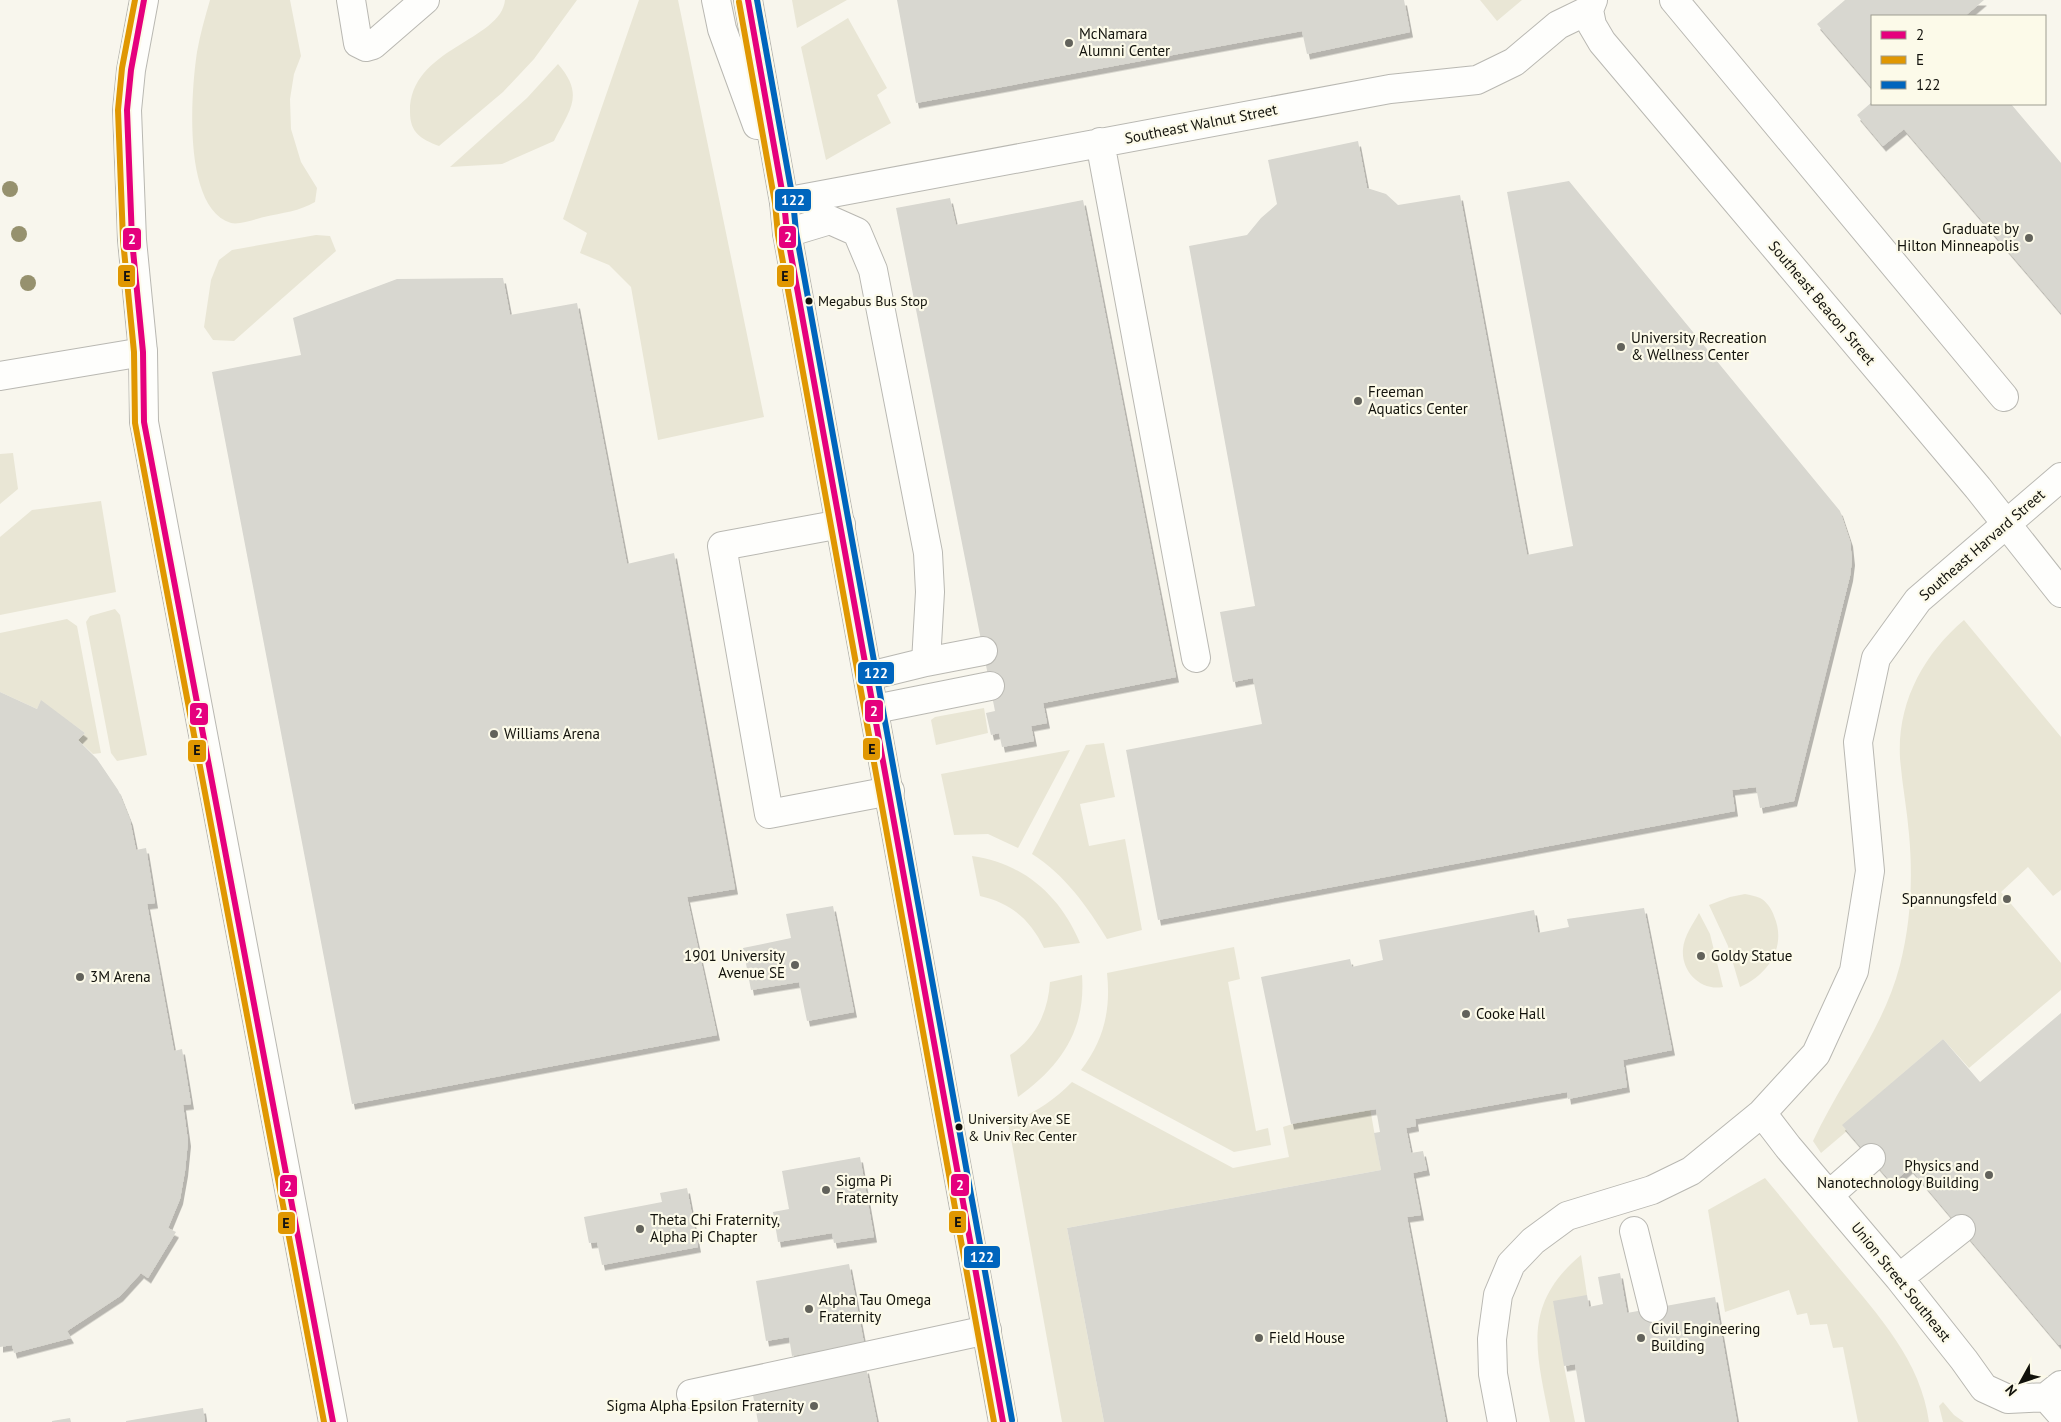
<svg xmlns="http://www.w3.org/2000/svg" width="2061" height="1422" viewBox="0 0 2061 1422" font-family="'PT Sans',sans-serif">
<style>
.green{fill:#e9e6d5}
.building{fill:#d8d7d0;filter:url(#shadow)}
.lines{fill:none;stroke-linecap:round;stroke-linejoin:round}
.minor-casing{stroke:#b9b8b2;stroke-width:30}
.major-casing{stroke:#b9b8b2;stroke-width:30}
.minor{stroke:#fefefc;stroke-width:28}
.major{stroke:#fefefc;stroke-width:28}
.bus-1-casing{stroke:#fcfae9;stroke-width:10}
.bus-2-casing{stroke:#fcfae9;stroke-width:10}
.bus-3-casing{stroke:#fcfae9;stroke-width:10}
.bus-1{stroke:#e5007d;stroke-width:6}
.bus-2{stroke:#e09701;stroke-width:6}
.bus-3{stroke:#0065bd;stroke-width:6}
.tree{fill:#96916e}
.poi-dot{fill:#62625b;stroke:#fcfae9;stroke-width:2}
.bus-dot{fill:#12120c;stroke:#fcfae9;stroke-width:2}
.labels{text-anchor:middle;stroke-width:4.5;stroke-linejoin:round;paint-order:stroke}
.bus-label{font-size:14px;fill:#12120c;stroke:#fcfae9;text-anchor:start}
.poi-label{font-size:15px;fill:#12120c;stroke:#fcfae9;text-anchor:start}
.street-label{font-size:15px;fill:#12120c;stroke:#fcfae9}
.line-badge{stroke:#fcfae9;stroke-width:2}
.badge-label{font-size:14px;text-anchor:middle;font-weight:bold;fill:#fff}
.pale-badge-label{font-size:14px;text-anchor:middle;font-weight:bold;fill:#111}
</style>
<defs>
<filter id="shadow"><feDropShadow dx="3" dy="5.5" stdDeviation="0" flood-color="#0004"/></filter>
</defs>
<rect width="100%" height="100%" fill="#f8f6ed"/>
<path class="green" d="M210 0H290L301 56 294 74 290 99 291 129 301 162 317 188 315 202C300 211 282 213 264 217 255 219 240 225 231 223 182 208 191 92 197 52 200 35 205 17 210 0Z
M505 0H577L534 59 503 92 439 146C421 139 410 133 410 112 409 48 501 41 505 0Z
M639 0H678L764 417 658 440 631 287 609 265 580 253 587 233 563 219Z
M792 0H847L797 28Z
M1480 0H1522L1497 21Z
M848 18 887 88 877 95 891 123 826 160 801 47Z
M558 64C585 95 570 109 554 141L502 164 450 167 527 98Z
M316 235 330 236 336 251 234 341 213 340 204 327 211 280 219 260 232 250Z
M13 453 18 489 0 504V454Z
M101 501 116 592 0 615V537L32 510Z
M115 609 120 615 147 755 117 761 111 753 86 622 90 616Z
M67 619 77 626 101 753 93 754 78 740 85 733 41 701 37 709 0 692V633Z
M1964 620 2061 737V890L2053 896 2028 867 2001 892 2061 963V990L1969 1068 1943 1039 1843 1125 1847 1131 1821 1153 1813 1141C1841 1081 1883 1030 1900 965 1911 922 1913 878 1909 834 1907 809 1902 784 1900 758 1897 703 1923 655 1964 620Z
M984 708 988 733 936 745 931 720 935 717Z
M1104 743 1115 797 1080 804 1089 846 1125 839 1142 930 1107 939C1087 906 1065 875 1032 854L1086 745Z
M1070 750 1018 848 988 834 954 835 941 774Z
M972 856C1023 863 1060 895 1080 943L1044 948C1030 919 1011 903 980 896Z
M1745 894C1750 895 1756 896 1760 898 1766 901 1772 909 1774 916 1787 946 1769 974 1740 987L1728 946 1709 905 1730 897Z
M1699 913 1710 934 1723 987C1700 991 1681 971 1683 949 1684 936 1693 924 1699 913Z
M1234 947 1240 979 1228 982 1256 1131 1268 1128 1271 1145 1234 1152 1081 1070C1104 1040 1111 1010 1107 973Z
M1082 975C1086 1030 1061 1066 1018 1097L1010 1055C1036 1038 1048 1012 1050 982Z
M1072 1082 1233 1168 1289 1157 1283 1127 1302 1121 1370 1108 1381 1170 1067 1228 1104 1422H1062L1008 1122C1033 1115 1053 1101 1072 1082Z
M1765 1178C1790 1208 1815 1239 1840 1269 1878 1315 1921 1361 1929 1422H1858L1843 1347 1833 1348 1827 1324 1810 1325 1807 1313 1797 1315 1789 1290 1725 1312 1708 1210Z
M1581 1255 1587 1295 1564 1366 1575 1422H1550C1537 1354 1520 1306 1581 1255Z
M1943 1402 1954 1415 1964 1422H1943L1939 1406Z"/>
<path class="building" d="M897 0H1404L1410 32 1307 54 1302 31 916 103Z
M1845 0H1984L1965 16H1872V88L1817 24Z
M1872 102 2011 104 2061 163V313L1904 129 1883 146 1857 115Z
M1358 141 1367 188 1386 194 1398 205 1460 195 1527 555 1573 546 1507 192 1569 181 1840 511 1850 541 1852 560 1850 576 1794 801 1760 808 1756 787 1732 790 1735 811 1158 920 1126 750 1262 724 1253 678 1233 682 1220 612 1255 606 1189 246 1247 235 1261 218 1277 204 1268 160Z
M950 198 956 225 1083 200 1176 677 1043 703 1047 723 1031 726 1034 741 1002 747 999 733 991 735 986 713 995 711 896 208Z
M503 278 510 315 577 303 627 564 674 553 735 889 687 897 717 1035 352 1104 212 372 301 355 293 318 397 279Z
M0 692 37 709 41 700 85 733 78 740 97 759 118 790 130 820 136 850 146 848 155 903 147 904 174 1051 182 1049 191 1104 183 1105 188 1141 185 1171 180 1199 168 1228 176 1232 148 1278 141 1273 120 1296 67 1331 71 1338 14 1353 12 1345 0 1347Z
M833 906 854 1012 807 1021 799 982 751 990 743 948 791 938 786 914Z
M1644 908 1672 1050 1623 1060 1627 1087 1568 1099 1567 1092 1415 1119 1416 1126 1406 1128 1411 1153 1423 1151 1427 1170 1413 1173 1421 1215 1407 1217 1446 1422H1104L1067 1228 1381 1170 1374 1133 1380 1132 1376 1109 1291 1124 1261 977 1350 959 1352 967 1383 960 1379 940 1534 910 1538 933 1569 927 1567 919Z
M2061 1013V1344L2059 1345 1910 1168 1892 1183 1842 1125 1943 1039 1980 1082Z
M860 1157 874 1237 834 1243 832 1233 778 1242 773 1212 789 1209 782 1171Z
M687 1188 698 1247 602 1265 597 1242 589 1243 584 1217 662 1202 660 1193Z
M849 1264 864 1343 792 1356 789 1337 766 1341 756 1281Z
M1620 1273 1627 1313 1715 1297 1737 1422H1585L1575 1364 1564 1366 1553 1301 1587 1295 1589 1307 1603 1304 1598 1277Z
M866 1368 877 1422H758L752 1390Z
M203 1408 205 1422H126V1421Z
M70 1418 71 1422H52V1421Z"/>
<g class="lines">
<g class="minor-casing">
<path id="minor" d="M351 0 358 43 366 47 373 45 425 0
M1674 0 2004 397
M1589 10 1592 25 1602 42 1978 488 2061 593
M1100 142 1196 658
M784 202 1390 89 1477 80 1514 62 1558 25 1589 10 1593 0
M787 233 830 220 857 232 873 270 928 553 930 592 926 662 869 676
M0 376 143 352
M841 524 722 546 769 814 890 791
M926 662 983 651
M875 709 990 686
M1762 1113 1788 1147 1899 1278 1964 1360 1984 1388 2008 1399 2046 1397 2061 1385
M1829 1195 1871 1158
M1634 1231 1653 1308
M1899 1278 1961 1229
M691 1394 987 1330
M2046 1397 2061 1414
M1502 1422 1493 1374 1492 1339 1498 1295 1511 1264 1533 1241 1567 1216 1652 1190 1691 1171 1762 1113 1816 1054 1854 971 1870 871 1858 742 1876 658 1918 600 2061 477"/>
</g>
<g class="major-casing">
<path id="major" d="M144 0 131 70 127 110 132 240 143 352 144 422 333 1422
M716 0 722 29 757 125
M748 0 784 202 787 233 1003 1422"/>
</g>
<use href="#minor" class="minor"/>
<use href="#major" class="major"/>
<g class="bus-1-casing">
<path id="bus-1" d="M144 0 131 70 127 110 132 240 143 352 144 422 333 1422
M748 0 784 202 787 233 1003 1422"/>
</g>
<g class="bus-2-casing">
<path id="bus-2" d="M135 0 122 68 118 110 123 240 134 352 135 423 324 1422
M739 2 775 203 778 235 994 1422"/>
</g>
<g class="bus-3-casing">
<path id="bus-3" d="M757 0 793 200 796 232 1012 1420"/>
</g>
<use href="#bus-1" class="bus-1"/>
<use href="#bus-2" class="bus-2"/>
<use href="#bus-3" class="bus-3"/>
</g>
<g class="tree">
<circle cx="10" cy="189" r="8"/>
<circle cx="19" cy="234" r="8"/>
<circle cx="28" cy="283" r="8"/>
</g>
<g class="poi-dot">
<circle cx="1069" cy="43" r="5"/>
<circle cx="2029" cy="238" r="5"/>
<circle cx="1621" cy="347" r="5"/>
<circle cx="1358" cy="401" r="5"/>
<circle cx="494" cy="734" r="5"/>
<circle cx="2007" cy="899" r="5"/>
<circle cx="1701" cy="956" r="5"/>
<circle cx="795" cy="965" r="5"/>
<circle cx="80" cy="977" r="5"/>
<circle cx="1466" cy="1014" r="5"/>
<circle cx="1989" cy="1175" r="5"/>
<circle cx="826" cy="1190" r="5"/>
<circle cx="640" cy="1229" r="5"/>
<circle cx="809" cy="1309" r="5"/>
<circle cx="1259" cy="1338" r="5"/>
<circle cx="1641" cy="1338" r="5"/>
<circle cx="814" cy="1406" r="5"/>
</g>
<g class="bus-dot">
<circle cx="809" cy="301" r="4.5"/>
<circle cx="959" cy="1127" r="4.5"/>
</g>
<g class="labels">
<g class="bus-label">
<text x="818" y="306">Megabus Bus Stop</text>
<text x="968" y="1124">University Ave SE<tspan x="968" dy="17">&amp; Univ Rec Center</tspan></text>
</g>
<g class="poi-label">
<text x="1079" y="39">McNamara<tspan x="1079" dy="17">Alumni Center</tspan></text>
<text x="2019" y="234" text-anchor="end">Graduate by<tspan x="2019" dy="17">Hilton Minneapolis</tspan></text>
<text x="1631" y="343">University Recreation<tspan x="1631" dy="17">&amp; Wellness Center</tspan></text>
<text x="1368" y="397">Freeman<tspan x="1368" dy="17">Aquatics Center</tspan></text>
<text x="504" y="739">Williams Arena</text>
<text x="1997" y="904" text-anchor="end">Spannungsfeld</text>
<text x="785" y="961" text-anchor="end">1901 University<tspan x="785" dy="17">Avenue SE</tspan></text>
<text x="1711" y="961">Goldy Statue</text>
<text x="90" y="982">3M Arena</text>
<text x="1476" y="1019">Cooke Hall</text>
<text x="1979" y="1171" text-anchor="end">Physics and<tspan x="1979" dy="17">Nanotechnology Building</tspan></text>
<text x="836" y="1186">Sigma Pi<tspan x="836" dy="17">Fraternity</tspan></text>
<text x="650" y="1225">Theta Chi Fraternity,<tspan x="650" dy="17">Alpha Pi Chapter</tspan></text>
<text x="819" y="1305">Alpha Tau Omega<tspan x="819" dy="17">Fraternity</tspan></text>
<text x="1651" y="1334">Civil Engineering<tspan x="1651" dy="17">Building</tspan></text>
<text x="1269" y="1343">Field House</text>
<text x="804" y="1411" text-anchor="end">Sigma Alpha Epsilon Fraternity</text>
</g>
<g class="street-label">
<text transform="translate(1201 124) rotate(-11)" y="5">Southeast Walnut Street</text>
<text transform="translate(1822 303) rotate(50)" y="5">Southeast Beacon Street</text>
<text transform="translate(1982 545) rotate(-41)" y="5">Southeast Harvard Street</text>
<text transform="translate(1901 1282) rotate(51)" y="5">Union Street Southeast</text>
</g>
</g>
<g class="line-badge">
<rect x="774" y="188" width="38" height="24" rx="5" fill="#0065bd"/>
<rect x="778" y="225" width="19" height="24" rx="5" fill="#e5007d"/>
<rect x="122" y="227" width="20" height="24" rx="5" fill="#e5007d"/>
<rect x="776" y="264" width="19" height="24" rx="5" fill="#e09701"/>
<rect x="117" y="264" width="19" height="24" rx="5" fill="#e09701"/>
<rect x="857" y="661" width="38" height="24" rx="5" fill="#0065bd"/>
<rect x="864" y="699" width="20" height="24" rx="5" fill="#e5007d"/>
<rect x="189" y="702" width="20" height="24" rx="5" fill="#e5007d"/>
<rect x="862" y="737" width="19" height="24" rx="5" fill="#e09701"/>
<rect x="187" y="739" width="20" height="24" rx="5" fill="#e09701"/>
<rect x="950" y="1173" width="20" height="24" rx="5" fill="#e5007d"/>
<rect x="279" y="1174" width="19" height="24" rx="5" fill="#e5007d"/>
<rect x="948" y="1210" width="19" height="24" rx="5" fill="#e09701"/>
<rect x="277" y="1211" width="19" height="24" rx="5" fill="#e09701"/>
<rect x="963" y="1245" width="38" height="24" rx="5" fill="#0065bd"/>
</g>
<g class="badge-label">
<text x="793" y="205">122</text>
<text x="788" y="242">2</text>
<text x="132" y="244">2</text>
<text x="876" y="678">122</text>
<text x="874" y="716">2</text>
<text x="199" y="718">2</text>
<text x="960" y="1190">2</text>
<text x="288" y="1191">2</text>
<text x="982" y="1262">122</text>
</g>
<g class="pale-badge-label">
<text x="785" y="281">E</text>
<text x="127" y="281">E</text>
<text x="872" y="754">E</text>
<text x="197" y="755">E</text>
<text x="958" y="1227">E</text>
<text x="286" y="1228">E</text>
</g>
<rect x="1871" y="15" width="175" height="90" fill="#fcfae9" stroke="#9e9d91"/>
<rect x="1881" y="31" width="25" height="8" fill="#e5007d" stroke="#9e9d91"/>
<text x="1916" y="40" font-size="15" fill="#12120c">2</text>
<rect x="1881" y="56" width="25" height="8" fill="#e09701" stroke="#9e9d91"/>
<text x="1916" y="65" font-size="15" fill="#12120c">E</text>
<rect x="1881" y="81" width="25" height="8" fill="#0065bd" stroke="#9e9d91"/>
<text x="1916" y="90" font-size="15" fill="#12120c">122</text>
<g transform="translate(2021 1382) rotate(230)" stroke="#fcfae9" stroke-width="4" paint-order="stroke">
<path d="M0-4L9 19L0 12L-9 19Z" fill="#12120c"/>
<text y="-8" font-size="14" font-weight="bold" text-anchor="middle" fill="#12120c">N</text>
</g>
</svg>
